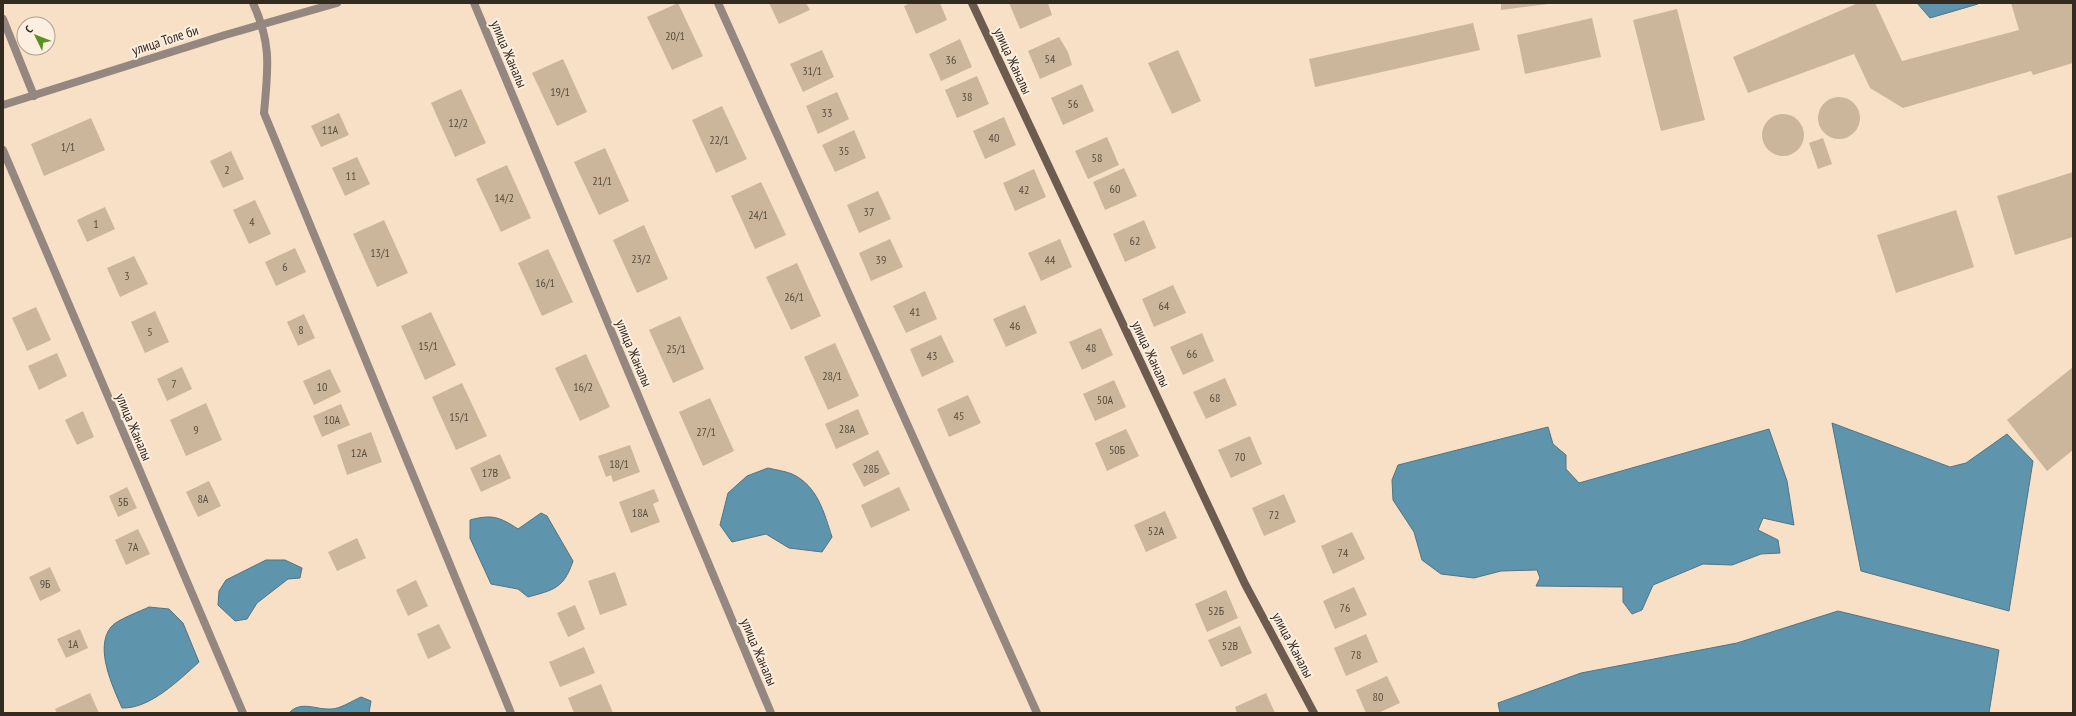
<svg xmlns="http://www.w3.org/2000/svg" width="2076" height="716" viewBox="0 0 2076 716" font-family="'PT Sans Narrow',sans-serif">
<style>
.water{fill:#5f94ad;stroke:#527483}
.building{fill:#cbb69c}
.lines{fill:none;stroke-linecap:round;stroke-linejoin:round}
.street{stroke:#94877f;stroke-width:8}
.secondary{stroke:#6d5b50;stroke-width:8}
.labels{text-anchor:middle;stroke-width:4;stroke-linejoin:round;paint-order:stroke}
.number-label{font-size:12px;fill:#594d3f}
.street-label{font-size:14px;fill:#332a20;stroke:#fdefdf}
</style>
<rect width="100%" height="100%" fill="#f7e0c6"/>
<path class="water" d="M1917 3H1978V4L1930 18Z
M1832 423 1950 467 1966 463 2007 434 2033 461 2009 611 1861 571Z
M1548 427 1553 444 1566 455V469L1579 483 1769 429 1787 481 1794 525 1763 518 1758 530 1778 540 1780 553 1761 554 1732 565 1703 564 1653 585 1642 610 1632 614 1623 602V587L1536 586 1540 578 1537 570 1501 571 1474 578 1441 574 1422 560 1414 532 1393 500 1392 480 1398 465Z
M768 468C776 470 785 471 792 474 818 486 824 513 832 537L822 552 789 548 766 534 732 542 720 525 728 493 747 476Z
M541 513 547 516 573 561C564 588 554 590 528 597L518 589 491 584 470 538V520C492 514 500 517 518 529Z
M266 560H285L302 568 300 578 288 579 257 603 247 619 235 621 218 605 219 591 226 580Z
M149 607 169 609 183 623 199 662C179 680 150 709 122 708 113 687 94 648 111 627 116 620 141 611 149 607Z
M1838 611 1999 650 1989 713H1500L1498 703 1581 673 1737 643Z
M361 697 371 701 369 713H289C301 700 316 710 331 709 340 709 352 701 361 697Z"/>
<path class="building" d="M678 3 703 56 672 70 647 17Z
M769 3H806L810 10 779 24Z
M910 3H940L947 20 916 34 904 6Z
M1009 3H1048L1052 15 1020 29Z
M1501 3H1548V4L1501 10Z
M1858 3H1875L1902 61 2019 30 2011 3H2073V63L2033 75 2031 71 1903 108 1870 88 1854 54 1748 93 1733 57Z
M1677 9 1705 120 1661 131 1633 20Z
M1592 18 1601 57 1525 74 1517 35Z
M1473 23 1480 50 1315 87 1309 59Z
M1059 37 1068 52 1072 65 1040 79 1028 51Z
M960 39 972 67 941 81 929 54Z
M822 50 834 77 803 92 790 64Z
M1178 50 1201 101 1172 114 1148 63Z
M563 59 587 112 557 126 532 73Z
M977 76 989 104 957 118 945 90Z
M1082 84 1094 111 1063 125 1051 98Z
M461 89 486 143 455 157 431 103Z
M837 92 849 119 818 134 806 106Z
M1818 118a21 21 0 1 1 42 0a21 21 0 1 1-42 0Z
M722 106 747 159 716 173 692 120Z
M339 113 349 135 321 147 311 126Z
M1762 135a21 21 0 1 1 42 0a21 21 0 1 1-42 0Z
M1004 117 1016 145 985 159 973 131Z
M91 118 105 150 44 176 31 144Z
M854 130 866 158 835 172 822 145Z
M1107 137 1119 165 1088 179 1075 151Z
M1823 138 1832 164 1818 169 1809 143Z
M605 148 629 201 599 215 574 162Z
M231 151 244 179 223 188 210 161Z
M357 157 370 184 345 196 332 168Z
M507 165 531 218 501 232 476 179Z
M1124 168 1137 196 1105 210 1093 182Z
M1034 169 1046 197 1015 211 1003 183Z
M2073 172V237L2015 255 1997 196Z
M761 182 786 235 755 249 731 196Z
M878 191 891 219 859 233 847 205Z
M255 200 271 234 249 244 233 210Z
M105 207 115 229 87 242 77 220Z
M1956 210 1974 267 1896 293 1877 235Z
M384 220 408 273 377 287 353 234Z
M1144 220 1156 248 1125 262 1113 234Z
M644 225 668 279 637 293 613 240Z
M890 239 903 267 871 281 859 253Z
M1060 239 1072 267 1041 281 1028 253Z
M295 248 306 272 276 286 265 262Z
M548 249 573 302 542 316 518 263Z
M134 256 148 284 120 297 107 268Z
M797 263 821 316 791 330 766 277Z
M1173 285 1186 313 1154 327 1142 299Z
M925 291 937 319 906 333 893 306Z
M1025 305 1037 333 1006 347 993 319Z
M36 307 51 340 27 351 12 318Z
M155 311 169 342 145 353 131 322Z
M431 312 456 365 425 380 401 326Z
M304 314 315 338 298 346 287 322Z
M680 316 704 369 673 383 649 330Z
M1101 328 1113 355 1082 370 1069 342Z
M1202 333 1214 361 1183 375 1170 347Z
M941 335 954 362 922 377 910 349Z
M835 343 859 396 828 410 804 357Z
M57 353 67 376 39 390 28 366Z
M586 354 610 407 580 421 555 368Z
M182 367 192 389 167 401 157 379Z
M2073 367V450L2047 471 2007 420Z
M330 369 341 392 314 405 303 381Z
M1225 378 1237 405 1206 419 1193 392Z
M1114 380 1126 407 1095 421 1083 394Z
M462 383 487 436 456 450 432 397Z
M968 395 981 423 949 437 937 409Z
M710 398 734 451 703 466 679 412Z
M206 403 222 440 186 456 170 420Z
M341 404 350 425 322 437 313 416Z
M858 409 869 434 836 449 825 424Z
M83 411 94 437 77 445 65 420Z
M1126 429 1139 456 1107 471 1095 443Z
M371 432 382 462 347 475 337 445Z
M1250 436 1262 464 1231 478 1218 450Z
M630 445 640 472 613 482 611 475 606 477 598 456Z
M878 450 890 474 864 487 852 464Z
M500 454 511 478 481 492 470 468Z
M209 481 221 506 198 517 186 492Z
M127 487 137 508 118 517 109 496Z
M899 487 910 510 871 528 861 505Z
M654 489 659 501 653 504 660 522 631 533 619 502Z
M1284 494 1296 522 1264 536 1252 508Z
M1165 511 1177 538 1146 552 1134 525Z
M138 529 150 554 126 565 115 540Z
M1352 532 1365 559 1333 574 1321 546Z
M357 538 366 558 337 571 328 552Z
M50 567 61 591 40 601 29 577Z
M615 572 627 605 600 615 588 581Z
M416 580 428 606 408 616 396 590Z
M1354 587 1367 615 1335 629 1323 601Z
M1226 590 1238 618 1207 632 1195 604Z
M575 605 585 629 568 637 557 613Z
M439 624 451 648 428 659 417 634Z
M1240 626 1252 653 1221 667 1208 640Z
M80 629 88 648 66 658 57 639Z
M1366 634 1378 662 1346 676 1334 648Z
M584 647 595 673 560 687 549 662Z
M1387 676 1400 703 1378 713H1366L1356 690Z
M601 684 613 713H574L568 698Z
M90 693 99 713H57L55 709Z
M1266 693 1275 713H1237L1235 707Z"/>
<g class="lines">
<path class="street" d="M253 3C272 45 268 68 264 113L511 713
M474 3 771 713
M718 3 1037 713
M3 19 34 96
M3 105 225 35 337 3
M3 150 243 713"/>
<path class="secondary" d="M972 3 1245 584 1314 713"/>
</g>
<g class="labels">
<g class="number-label">
<text x="675" y="40">20/1</text>
<text x="1050" y="63">54</text>
<text x="951" y="64">36</text>
<text x="812" y="75">31/1</text>
<text x="560" y="96">19/1</text>
<text x="967" y="101">38</text>
<text x="1073" y="108">56</text>
<text x="827" y="117">33</text>
<text x="458" y="127">12/2</text>
<text x="330" y="134">11А</text>
<text x="994" y="142">40</text>
<text x="719" y="144">22/1</text>
<text x="68" y="151">1/1</text>
<text x="844" y="155">35</text>
<text x="1097" y="162">58</text>
<text x="227" y="174">2</text>
<text x="351" y="180">11</text>
<text x="602" y="185">21/1</text>
<text x="1115" y="193">60</text>
<text x="1024" y="194">42</text>
<text x="504" y="202">14/2</text>
<text x="869" y="216">37</text>
<text x="758" y="219">24/1</text>
<text x="252" y="226">4</text>
<text x="96" y="228">1</text>
<text x="1135" y="245">62</text>
<text x="380" y="257">13/1</text>
<text x="641" y="263">23/2</text>
<text x="881" y="264">39</text>
<text x="1050" y="264">44</text>
<text x="285" y="271">6</text>
<text x="127" y="280">3</text>
<text x="545" y="287">16/1</text>
<text x="794" y="301">26/1</text>
<text x="1164" y="310">64</text>
<text x="915" y="316">41</text>
<text x="1015" y="330">46</text>
<text x="301" y="334">8</text>
<text x="150" y="336">5</text>
<text x="428" y="350">15/1</text>
<text x="1091" y="352">48</text>
<text x="676" y="353">25/1</text>
<text x="1192" y="358">66</text>
<text x="932" y="360">43</text>
<text x="832" y="380">28/1</text>
<text x="174" y="388">7</text>
<text x="322" y="391">10</text>
<text x="583" y="391">16/2</text>
<text x="1215" y="402">68</text>
<text x="1105" y="404">50А</text>
<text x="959" y="420">45</text>
<text x="459" y="421">15/1</text>
<text x="332" y="424">10А</text>
<text x="847" y="433">28А</text>
<text x="196" y="434">9</text>
<text x="706" y="436">27/1</text>
<text x="1117" y="454">50Б</text>
<text x="359" y="457">12А</text>
<text x="1240" y="461">70</text>
<text x="619" y="468">18/1</text>
<text x="871" y="473">28Б</text>
<text x="490" y="477">17В</text>
<text x="203" y="503">8А</text>
<text x="123" y="506">5Б</text>
<text x="640" y="517">18А</text>
<text x="1274" y="519">72</text>
<text x="1156" y="535">52А</text>
<text x="133" y="551">7А</text>
<text x="1343" y="557">74</text>
<text x="45" y="588">9Б</text>
<text x="1345" y="612">76</text>
<text x="1216" y="615">52Б</text>
<text x="73" y="648">1А</text>
<text x="1230" y="650">52В</text>
<text x="1356" y="659">78</text>
<text x="1378" y="701">80</text>
</g>
<g class="street-label">
<text transform="translate(165 40) rotate(-18)" y="5">улица Толе би</text>
<text transform="translate(509 54) rotate(67)" y="5">улица Жаналы</text>
<text transform="translate(1013 61) rotate(65)" y="5">улица Жаналы</text>
<text transform="translate(634 353) rotate(67)" y="5">улица Жаналы</text>
<text transform="translate(1151 354) rotate(65)" y="5">улица Жаналы</text>
<text transform="translate(134 427) rotate(67)" y="5">улица Жаналы</text>
<text transform="translate(1293 645) rotate(62)" y="5">улица Жаналы</text>
<text transform="translate(759 652) rotate(67)" y="5">улица Жаналы</text>
</g>
</g>
<rect width="2076" height="716" fill="none" stroke="#332a20" stroke-width="8"/>
<g transform="translate(36 36) rotate(313)"><circle r="19" fill="#fdefdf" stroke="#aca093"/>
<path d="M0-3L7 15L0 10L-7 15Z" fill="#5d8f25"/>
<text y="-6" font-size="11" font-weight="bold" text-anchor="middle" fill="#332a20">С</text>
</g>
</svg>
